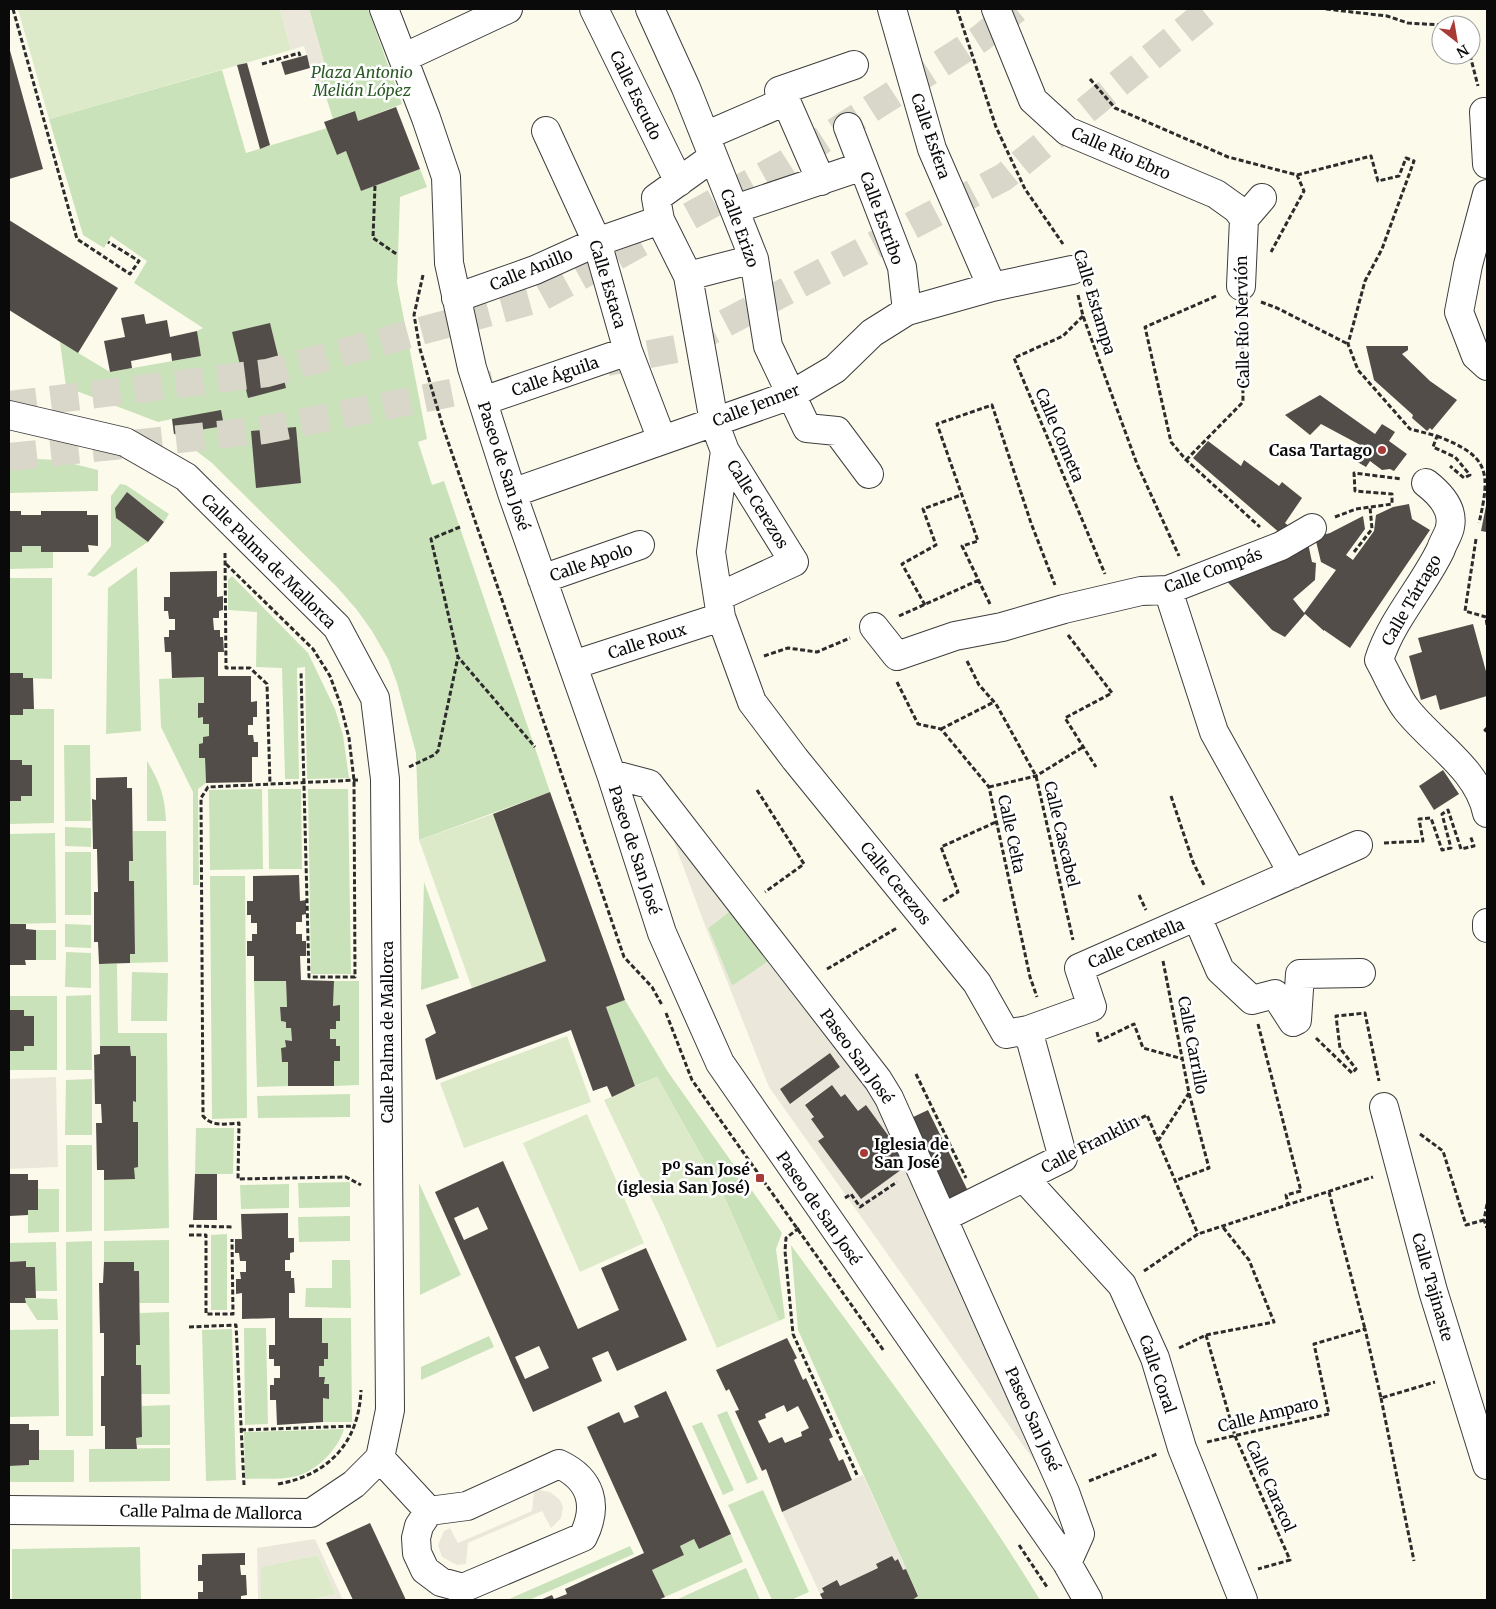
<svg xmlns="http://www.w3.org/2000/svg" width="1496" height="1609" viewBox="0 0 1496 1609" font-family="Merriweather,serif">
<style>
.green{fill:#cae2b9}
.pitch{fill:#dceaca}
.plaza{fill:#ebe8db;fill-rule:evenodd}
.building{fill:#524d48;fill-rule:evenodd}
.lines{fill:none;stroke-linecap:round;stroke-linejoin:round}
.highway-tunnel{stroke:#d8d7c9;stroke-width:28;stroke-dasharray:28 14;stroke-linecap:butt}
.minor-casing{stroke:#3d3d3d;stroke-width:30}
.path{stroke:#2c2c2c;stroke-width:3;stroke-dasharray:5 2.5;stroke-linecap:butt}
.minor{stroke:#fff;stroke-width:28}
.poi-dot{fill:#a83b35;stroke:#fff;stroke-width:2}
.labels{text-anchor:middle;stroke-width:5;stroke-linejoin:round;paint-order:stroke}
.park-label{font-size:16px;font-style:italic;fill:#2a5924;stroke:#fff}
.street-label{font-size:16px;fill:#0a0a0a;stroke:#fff}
.poi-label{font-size:16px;font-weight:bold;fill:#0a0a0a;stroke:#fff;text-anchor:end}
</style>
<rect width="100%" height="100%" fill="#fcfbeb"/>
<path class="green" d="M309 9H368L402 104 358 121 354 111 333 119 321 81 328 76Z
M222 70 246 153 327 128 337 154 346 151 361 191 420 169 427 187 400 197 397 283 427 439 418 442 432 485 444 481 550 792 419 840 416 753 397 683 388 659 372 631 357 610 337 587 212 463 174 434 172 419 158 422 66 387 60 342 110 372 201 356 197 331 203 328 134 283 147 261 111 236 104 248 83 235 49 119Z
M37 459 58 460 98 470V491L9 493V461Z
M120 484 126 485 169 514 164 522 127 492 115 508 116 518 148 542 94 577 87 575 111 546V496Z
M22 546H41V552H53V568L9 569V552H22Z
M137 567 141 731 106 734 108 588Z
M232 576 308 653 335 709 343 735 349 778 307 779 305 667 297 668 299 779H285L282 668 256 667 257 612 228 610V580Z
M9 578H52V679L23 678V673H9Z
M204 677V703H198V717H203V724H209V736L203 737V743L199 744V758H205L206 783 198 789 199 885H193V792L161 727 159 679Z
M23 709H54V823L9 824V801H21L22 760H9V715H23Z
M64 745H90L91 821H65Z
M147 761C160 782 165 797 166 821H147Z
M262 789 263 869 210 870 209 790Z
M268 789H301L302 869H269Z
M308 789H348L351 974H311Z
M65 827 91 828V847L65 846Z
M133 831H166L168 962 130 963V954H135L134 881H129V861H133Z
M55 833 56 923 9 924V834Z
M65 852H91V915H65Z
M210 876H245L247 1118 212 1119Z
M424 882 459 978 421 990Z
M734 908 772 959 732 986 708 928Z
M65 924 91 925V948L65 947Z
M36 930H56V960H36Z
M66 952 91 953V988L65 987Z
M99 964H117L118 1033H167L169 1228 104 1231V1180L134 1179V1168L138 1167V1122H133V1101H136V1056H131L130 1046H100Z
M132 972 168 973 167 1021H131Z
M254 981H286L287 1007H280L281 1021 286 1022V1028H291L292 1041 285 1040 286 1047 281 1048 282 1062H288V1086L257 1087Z
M334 981H359V1085L334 1086V1061L340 1060V1046H336V1039H330V1029L336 1021H340V1006H333Z
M91 995 92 1070H66V996Z
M9 996H57V1070H9V1051H23L24 1046H34V1016H24L23 1010H9Z
M625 1000 668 1072 782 1233 776 1249 785 1318 779 1321 723 1194 657 1077 635 1086 606 1007Z
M92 1079V1135H65L66 1080Z
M350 1094V1117L258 1118 257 1096Z
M196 1128H234L233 1174H195Z
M66 1145H92V1231L66 1232Z
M350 1182V1207L299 1208 298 1183Z
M419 1183 461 1275 420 1295Z
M289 1184V1208L241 1209 240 1185Z
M38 1189H59V1232L28 1233V1210H38Z
M350 1216V1241L299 1242 298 1217Z
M227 1234V1310H211V1235Z
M169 1240V1303H139V1272L134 1271V1262H104V1241Z
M92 1241 93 1436H66V1242Z
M56 1242 57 1291H36L35 1267H26L25 1261 9 1262V1243Z
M791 1245C876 1362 965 1477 1040 1600H912L918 1595 798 1330Z
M332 1260H350L351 1308 305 1307 306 1288H332Z
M25 1298 57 1299 58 1320H37L26 1303Z
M169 1312 170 1394H141V1365H136V1345H140V1313Z
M322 1318H351L352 1422H323V1398H329V1384H324V1377H319V1366H324V1359L328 1358V1344L322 1343Z
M244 1328H266L268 1424 245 1425Z
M58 1329 59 1416 9 1417V1330Z
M232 1329 236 1480 206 1481 202 1330Z
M489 1336 494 1347 421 1380V1367Z
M170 1405V1445H137L136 1438 142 1437V1406Z
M727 1411 758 1479 747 1484 717 1415Z
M702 1422 734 1490 723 1495 692 1426Z
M344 1429C338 1450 314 1474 292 1477 277 1480 260 1478 245 1479L244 1432Z
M170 1448V1481L89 1482V1449Z
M39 1450H74V1482H9V1466L29 1465V1460H39Z
M763 1490 809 1592 791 1600H772L728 1505Z
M731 1534 743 1562 665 1597 652 1570 684 1555 680 1546 694 1539 699 1549Z
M630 1546 634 1554 529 1600H507Z
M140 1547 141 1600H12V1549Z
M746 1568 760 1600H676Z"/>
<path class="pitch" d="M18 9H280L291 50 49 119Z
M493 814 546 961 472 988 419 840Z
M567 1036 591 1102 464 1148 440 1083Z
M657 1077 723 1194 779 1321 717 1348 662 1221 604 1100Z
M587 1114 644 1243 580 1272 523 1143Z
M318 1555 336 1594 310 1600H261L260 1567Z"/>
<path class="plaza" d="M280 9H309L328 76 316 85 304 46 291 50Z
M661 807 881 1097 1037 1462H1035L769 1087 706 928ZM734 908 772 959 732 986 708 928ZM830 1053 840 1067 790 1104 780 1089ZM832 1085 841 1097 846 1094 858 1111 866 1105 909 1164 861 1199 818 1141 824 1137 811 1119 814 1117 805 1104Z
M56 1077 58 1167 9 1169V1079Z
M863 1475 906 1569 903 1570 899 1559 895 1561 892 1556 878 1568 840 1586 837 1581 822 1587 824 1592 820 1594 782 1512Z
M539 1490 550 1492 560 1500 563 1507 561 1518 551 1528 542 1511 468 1543 466 1564 457 1565 442 1557 438 1545 444 1531 450 1528 458 1543 532 1511 534 1492Z
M315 1539 343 1600H310L336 1594 318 1555 261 1567V1600H258L257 1548Z"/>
<path class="building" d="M9 47 43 169 9 179Z
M307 55 310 68 285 75 281 62Z
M247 63 270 145 260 149 237 65Z
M396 107 420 169 361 191 346 151 337 155 324 122 355 111 358 121Z
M9 220 118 288 78 353 9 310Z
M144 314 146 324 167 320 170 337 197 331 201 356 172 361 171 353 131 361 132 368 110 372 104 341 125 337 121 318Z
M270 323 286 388 248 398 232 332Z
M1366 346H1408V350L1402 354 1430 381 1457 400 1432 430 1430 428 1427 431 1412 418 1413 415 1374 380Z
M1320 395 1375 434 1382 424 1395 432 1389 441 1407 454 1394 471 1390 469 1382 470 1370 461 1366 467 1354 460 1364 447 1321 424 1310 435 1285 415Z
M221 410 224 426 174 434 172 419Z
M296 427 301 483 256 488 251 431Z
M1208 441 1241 466 1244 460 1279 486 1282 482 1302 498 1285 523 1290 527 1281 534 1193 458Z
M127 492 164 522 148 542 116 518 115 508Z
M1409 504 1412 519 1430 530 1350 648 1324 630V631L1304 613 1336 570 1321 562 1315 537 1330 533 1363 516 1365 529 1346 555 1353 560 1374 531 1376 515 1393 507Z
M1486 506H1487V532L1481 531Z
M9 511H21V515H41V511H87V515H98V546L88 545 89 552H41V546H22V552H9Z
M1308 543 1312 562 1316 563 1315 580 1293 599 1305 614 1285 637 1272 630 1222 576Z
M217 571V597L223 596V610L219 611V618H213L214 630H220V637H223L224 652H218V676H251V702L257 701V717H253V725H248V735H253L254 742H258V757H252V782L206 783 205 758H199V744L203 743V737L209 736V724H203V717L198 718V703H204V677L172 678 171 652H165L164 637H169V630H175V619H169L168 611H164V597H170V572Z
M1473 624 1487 675V696L1440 710 1436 695 1421 700 1409 656 1422 652 1418 638Z
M9 673H23V678H33L34 709H23V715H9Z
M9 760H22V765H32V796H21V801H9Z
M1443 770 1459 794 1434 810 1419 786Z
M127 777V788H132L133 861H129V881H134L135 954H130V963L99 964 98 942H94V892H98L97 849H93L92 799 96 800V778Z
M550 792 625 1000 606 1007 635 1086 612 1097 607 1086 593 1091 571 1030 436 1080 425 1039 436 1033 426 1005 546 961 493 814Z
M299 875 300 901 306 900V914L302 915V922H296V934H302V941H306V956H300L301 980 334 981 333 1006 340 1005V1021H336V1029H330V1039H336V1046H340V1061H334V1086H288V1062H282L281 1048 286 1047 285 1040 292 1041 291 1028H286V1022L281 1021 280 1007H287L286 981H254V956H247V941H252V934H257V923H251V915H247V901H253V876Z
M9 924H26V929L36 930V960H25L26 965H9Z
M9 1010H24V1016H34V1046H24V1051H9Z
M100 1046H130L131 1056H136V1102L133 1101V1122H138V1167L134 1168 135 1179 104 1180V1170H97L96 1123H102L101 1104H95L94 1055 100 1054Z
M830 1053 840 1067 790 1104 780 1089Z
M832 1085 841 1097 845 1094 858 1111 866 1105 909 1164 861 1199 818 1141 824 1137 811 1119 814 1117 805 1105Z
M928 1110 968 1191 949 1200 909 1119Z
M503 1161 578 1329 619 1310 601 1268 646 1248 687 1340 617 1371 608 1351 592 1358 602 1381 533 1412 435 1192ZM478 1207 488 1229 464 1240 454 1218ZM539 1346 549 1368 525 1379 515 1357Z
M9 1174H28V1180H38V1210H28V1215L9 1216Z
M195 1174H217V1220H193Z
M288 1213V1238H294V1252L290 1253V1260H285V1271H291V1278H294L295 1293H289V1318H322V1343H328V1359H324V1366H319V1377H325L324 1384H329V1399L323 1398V1422L277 1425 276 1400H270V1385H274V1378H280V1366H274V1359H269V1345H275V1318L242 1319V1293L236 1294V1279H241L240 1272H246V1261H240L239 1253H235V1239H242L241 1214Z
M26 1261V1267H35L36 1298H25L26 1303H9V1262Z
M104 1262H134V1271H139L140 1345H136V1365H141L142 1437 136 1438 137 1449H105V1426H101V1376H104V1333H100L99 1283H103Z
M787 1338 797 1358 794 1360 803 1380 806 1378 833 1437 829 1439 839 1461 843 1459 852 1480 782 1512 766 1469 762 1471 735 1411 739 1410 729 1389 726 1391 716 1370ZM784 1405 787 1412 798 1406 809 1428 801 1432 802 1436 785 1443 782 1437 769 1443 758 1421 766 1418 765 1414Z
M666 1391 731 1534 699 1549 694 1539 680 1546 684 1555 652 1570 665 1597 658 1600H540L552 1595 554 1599 567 1594 565 1589 644 1553 587 1427 619 1412 624 1423 639 1417 634 1406Z
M9 1424H29V1430H39V1460H29V1465L9 1466Z
M370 1523 406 1600H353L326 1543Z
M245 1553V1565H240L241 1575H246L247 1595 241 1596V1600H198V1592H203V1581H198V1565H202V1554Z
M892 1556 895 1561 898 1559 903 1570 906 1569 918 1596 912 1600H823L820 1594 824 1592 822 1588 837 1580 840 1586 878 1568 876 1564Z"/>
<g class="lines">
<path class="highway-tunnel" d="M607 362 676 349 1004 177 1210 9
M9 405 267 373 538 299 785 164 981 38 1016 9
M9 457 264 430 501 383"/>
<g class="minor-casing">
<path id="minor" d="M384 9 426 118 446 177 449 263 472 368 512 493 611 774 662 933 720 1063 1067 1563 1088 1600
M594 9 679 182
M650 9 686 88 754 259 768 346 807 428 837 431 869 474
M892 9 932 149 992 287
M996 9 1033 100 1067 131 1216 194 1237 209 1244 219
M403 58 508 9
M786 101 821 181
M1484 112 1487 164
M848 127 902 267 907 311
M546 131 597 242 628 351 662 440
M705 136 786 101 779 91 854 65
M1487 194 1468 265 1459 312 1476 356 1487 366
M735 209 863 166
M660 220 688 276 714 422 725 451 711 552 721 617 752 702 795 759 977 983 1006 1034 1028 1030 1063 1158 944 1217
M688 276 754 259
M1241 286 1244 219 1262 198
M456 298 535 270 597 242 660 220 656 198 713 157
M483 401 628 351
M9 415 125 442 186 477 337 627 375 698 385 779 390 1410 380 1458 354 1484 311 1513 9 1510
M1426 483C1439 493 1454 508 1450 527 1449 534 1443 542 1441 549 1423 587 1392 619 1379 660 1388 676 1396 696 1407 710 1433 743 1478 769 1487 813
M512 493 791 395 835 369 872 333 907 311 992 287 1072 270
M542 579 640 545
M1168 590 1214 732 1293 874
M718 597 794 562 725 451
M874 627 897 656 955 636 1002 627 1064 609 1141 591 1168 590 1281 546 1312 528
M573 665 721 617
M611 774 649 784 878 1080 889 1098 1065 1492 1080 1534 1067 1563
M1197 917 1220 970 1252 1000 1275 994 1293 1022 1297 1020 1300 974 1361 973
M1487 923V928
M1028 1030 1092 1007 1079 968 1358 845
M1384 1107 1433 1291 1487 1465
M1024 1178 1122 1285 1155 1358 1182 1448 1243 1600
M380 1458 429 1511 467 1506 559 1464C591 1479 599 1505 583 1537L463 1588 441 1582 425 1570 417 1553 416 1538 419 1526 429 1511"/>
</g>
<path class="path" d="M13 9 77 239 130 274 139 261 108 242
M957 9 996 127 1025 189 1063 244
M1326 9 1387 16 1408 23 1441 25
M1470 55 1478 86
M262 64 299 53 300 56
M1090 79 1115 108 1228 157 1297 175 1304 191 1271 252
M1297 175 1371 156 1378 181 1399 176 1406 158 1414 161 1382 249 1365 281 1348 344 1358 370 1410 429 1437 436 1433 447 1455 457 1470 475 1464 478 1450 466
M375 186 373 238 398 255
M423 275 414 315 420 349 443 427 624 957 652 987 662 1005
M1078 295 1083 316 1137 464 1179 556
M1216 296 1145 327 1171 442 1186 460 1260 527
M1261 302 1277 308 1348 344
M1083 316 1063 336 1014 358 1105 574
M1437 436C1489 456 1491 471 1479 523
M1186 460 1243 402 1242 312
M1335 517 1356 509 1392 504V494L1355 491 1354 473 1402 479
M460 527 431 539 458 657 535 747
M1476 539 1465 611 1486 617 1487 625
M1354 552 1372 529 1370 507
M225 553 226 668H250L267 684 270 784
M226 564 313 649 330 676 340 703 349 738 354 780 355 977H309L301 672
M990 604 962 546 978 541 937 424 992 405 1031 523 1055 585
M925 605 902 564 936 545 923 509 961 495
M899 616 979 580
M1068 635 1112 693 1065 718 1096 767
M764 656 788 648 817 652 850 638
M967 661 979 685 996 704 1036 776 1073 940
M897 682 918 724 941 729 989 787 1030 977 1037 997
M1487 728 1485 730 1487 732
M941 729 994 702
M409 767 434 755 438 751 458 657
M358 780 208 787 201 798 203 1116C212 1127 226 1124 239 1123L238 1179 346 1177 361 1185
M989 787 1036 776 1083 747
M757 790 804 864 765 892
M1171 796 1193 862 1204 885
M1384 843 1423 841 1419 819 1431 818 1442 850 1451 848 1442 814 1448 810 1461 849 1474 846 1470 835
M1139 895 1146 910
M943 901 958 892 941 847 996 822
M1163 961 1189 1093 1209 1168 1177 1180
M827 969 897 928
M666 1013 692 1080 884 1351
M1258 1024 1301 1191 1286 1195 1288 1204
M1097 1032 1099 1041 1134 1024 1143 1048 1183 1059
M1316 1038 1352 1073 1356 1069 1340 1048 1336 1016 1365 1013 1379 1081
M916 1074 966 1178
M1420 1134 1443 1151 1466 1225 1484 1220
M1158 1141 1189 1093
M1088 1145 1147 1115 1198 1234
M1329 1192 1365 1329
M845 1198 851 1194 860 1207 897 1182
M1487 1204 1484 1220 1487 1228
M189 1226 232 1227
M799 1228 786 1238 785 1251 793 1334 858 1477
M189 1235H206V1314H233L232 1239
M1144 1271 1198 1234 1373 1177
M189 1327 236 1325 244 1485
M1206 1335 1235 1436 1290 1560 1258 1569
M1179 1348 1206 1335 1274 1322 1249 1260 1222 1226
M1381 1398 1414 1561
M241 1430 355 1426
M1207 1442 1329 1414 1314 1344 1365 1329 1381 1398 1435 1382
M1089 1481 1157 1454
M278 1484C329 1475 359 1442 361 1390
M1019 1545 1047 1587"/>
<use href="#minor" class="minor"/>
</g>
<g class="poi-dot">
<circle cx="1382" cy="450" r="5"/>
<circle cx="864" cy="1153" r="5"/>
<rect x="755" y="1173" width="10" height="10" rx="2.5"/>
</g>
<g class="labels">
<g class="park-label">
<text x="362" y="78">Plaza Antonio<tspan x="362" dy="18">Melián López</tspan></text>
</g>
<g class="street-label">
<text transform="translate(636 95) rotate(64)" y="6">Calle Escudo</text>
<text transform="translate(931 136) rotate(71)" y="6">Calle Esfera</text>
<text transform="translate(1121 153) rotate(24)" y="6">Calle Rio Ebro</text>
<text transform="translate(882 218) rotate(70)" y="6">Calle Estribo</text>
<text transform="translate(740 228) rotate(70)" y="6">Calle Erizo</text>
<text transform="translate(531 269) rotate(-22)" y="6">Calle Anillo</text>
<text transform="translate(608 284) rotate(73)" y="6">Calle Estaca</text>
<text transform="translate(1095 302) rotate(73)" y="6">Calle Estampa</text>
<text transform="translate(1242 322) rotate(-91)" y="6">Calle Río Nervión</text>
<text transform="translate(555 376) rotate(-19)" y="6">Calle Águila</text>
<text transform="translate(756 405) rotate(-21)" y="6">Calle Jenner</text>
<text transform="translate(1060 435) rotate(67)" y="6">Calle Cometa</text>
<text transform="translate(504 466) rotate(72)" y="6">Paseo de San José</text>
<text transform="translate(758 504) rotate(58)" y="6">Calle Cerezos</text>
<text transform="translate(269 561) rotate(45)" y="6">Calle Palma de Mallorca</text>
<text transform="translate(591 562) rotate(-19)" y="6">Calle Apolo</text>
<text transform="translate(1213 570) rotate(-20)" y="6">Calle Compás</text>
<text transform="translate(1411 600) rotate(-60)" y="6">Calle Tártago</text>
<text transform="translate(647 641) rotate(-18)" y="6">Calle Roux</text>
<text transform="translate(1012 834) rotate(78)" y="6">Calle Celta</text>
<text transform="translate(1062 834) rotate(77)" y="6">Calle Cascabel</text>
<text transform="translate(635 850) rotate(72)" y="6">Paseo de San José</text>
<text transform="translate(896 883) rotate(51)" y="6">Calle Cerezos</text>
<text transform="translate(1136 943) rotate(-23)" y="6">Calle Centella</text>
<text transform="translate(387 1032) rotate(-90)" y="6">Calle Palma de Mallorca</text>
<text transform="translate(1193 1045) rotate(79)" y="6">Calle Carrillo</text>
<text transform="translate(857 1056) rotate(54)" y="6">Paseo San José</text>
<text transform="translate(1090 1144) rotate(-27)" y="6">Calle Franklin</text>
<text transform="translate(819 1208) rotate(55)" y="6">Paseo de San José</text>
<text transform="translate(1433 1287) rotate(74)" y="6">Calle Tajinaste</text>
<text transform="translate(1158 1374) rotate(71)" y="6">Calle Coral</text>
<text transform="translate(1268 1414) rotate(-14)" y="6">Calle Amparo</text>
<text transform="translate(1033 1419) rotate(66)" y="6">Paseo San José</text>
<text transform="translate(1271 1486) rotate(66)" y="6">Calle Caracol</text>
<text transform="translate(211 1512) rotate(1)" y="6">Calle Palma de Mallorca</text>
</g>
<g class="poi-label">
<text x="1372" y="456">Casa Tartago</text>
<text x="874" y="1150" text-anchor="start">Iglesia de<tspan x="874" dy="18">San José</tspan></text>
<text x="750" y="1175">Pº San José<tspan x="750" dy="18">(iglesia San José)</tspan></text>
</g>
</g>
<rect width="1496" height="1609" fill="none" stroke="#0a0a0a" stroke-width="20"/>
<g transform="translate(1456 40) rotate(149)"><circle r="24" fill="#ffffff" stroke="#9d9d9d"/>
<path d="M0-4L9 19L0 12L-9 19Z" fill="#a83b35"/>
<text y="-8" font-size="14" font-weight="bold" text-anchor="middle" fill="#0a0a0a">N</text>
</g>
</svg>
